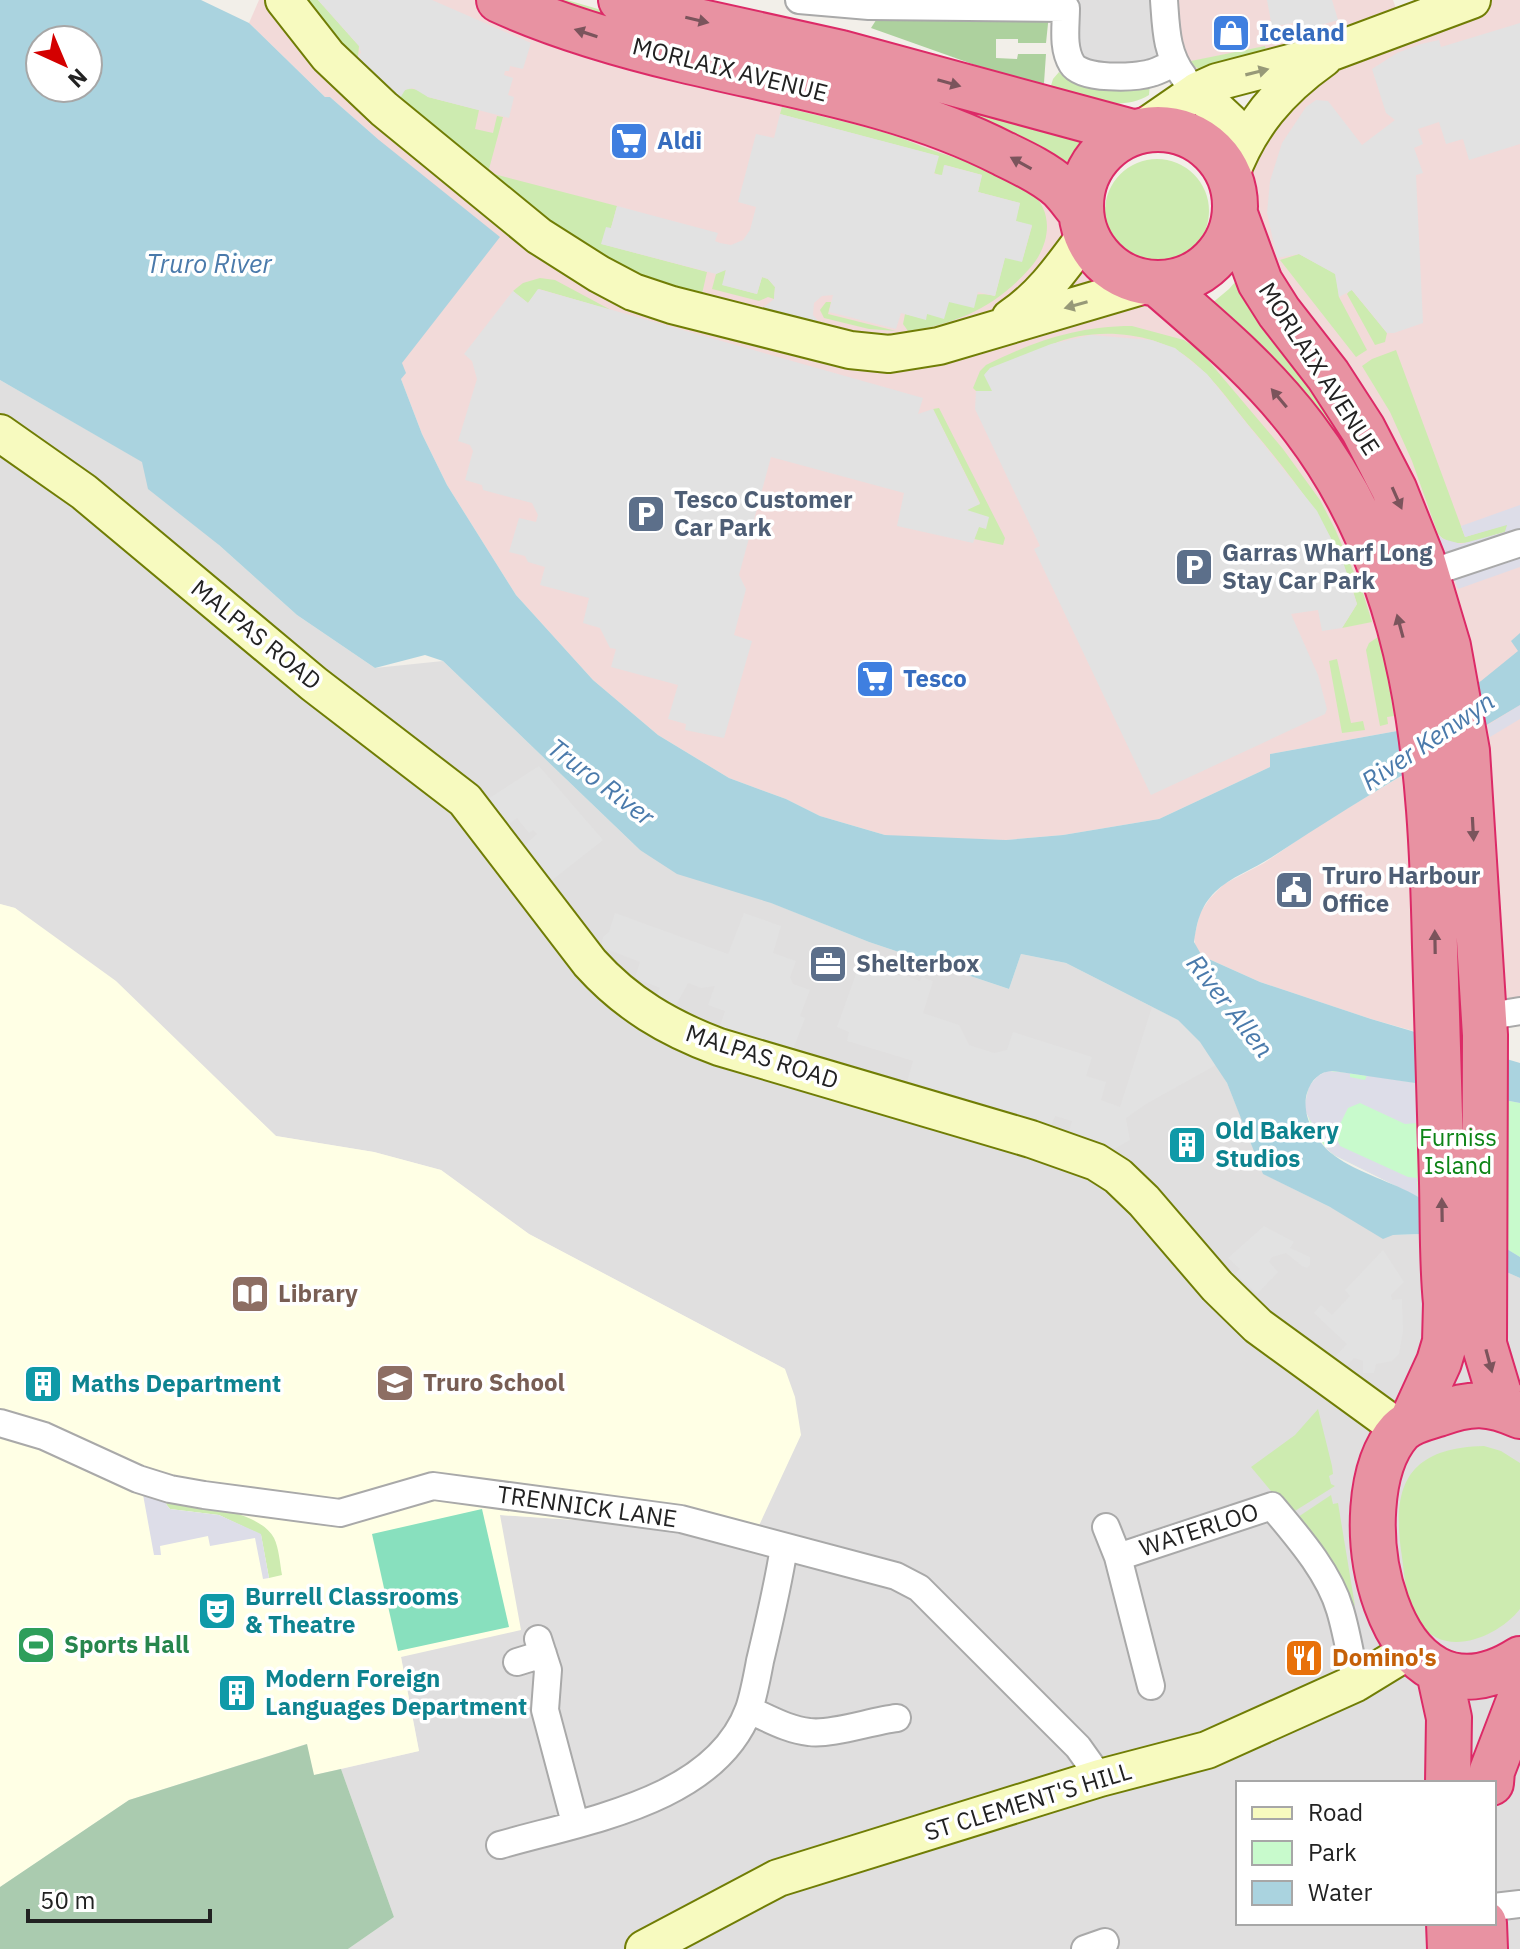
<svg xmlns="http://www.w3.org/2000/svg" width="1520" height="1949" viewBox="0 0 1520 1949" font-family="'IBM Plex Sans',sans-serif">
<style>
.residential{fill:#e0dfdf;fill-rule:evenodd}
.commercial{fill:#f2dad9}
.education{fill:#ffffe5}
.grass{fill:#cdebb0}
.forest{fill:#add19e}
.cemetery{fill:#aacbaf}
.park{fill:#c8facc}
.pitch{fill:#88e0be}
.parking{fill:#e2e2e2}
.plaza{fill:#dddde8}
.water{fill:#aad3df;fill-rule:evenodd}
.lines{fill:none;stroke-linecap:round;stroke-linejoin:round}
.street-casing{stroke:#a9a9a9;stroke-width:30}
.secondary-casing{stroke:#707d05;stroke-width:40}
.highway-casing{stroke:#dc2a67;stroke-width:48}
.street{stroke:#fff;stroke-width:26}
.secondary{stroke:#f7fabf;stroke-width:36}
.highway{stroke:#e892a2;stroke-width:44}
.oneway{fill:#7b545c}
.oneway2{fill:#979978}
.labels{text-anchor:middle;stroke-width:7;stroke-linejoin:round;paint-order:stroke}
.shop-label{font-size:24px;font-weight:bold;fill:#366cbe;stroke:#fff;text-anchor:start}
.street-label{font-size:24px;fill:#222;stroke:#fff}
.service-label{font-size:24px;font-weight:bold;fill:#4e5e75;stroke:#fff;text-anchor:start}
.culture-label{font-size:24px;font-weight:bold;fill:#0d838f;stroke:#fff;text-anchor:start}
.park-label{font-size:24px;fill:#0c8416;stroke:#fff}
.education-label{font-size:24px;font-weight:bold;fill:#785e54;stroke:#fff;text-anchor:start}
.leisure-label{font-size:24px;font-weight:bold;fill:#27864d;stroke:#fff;text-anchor:start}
.food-label{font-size:24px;font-weight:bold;fill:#c56008;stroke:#fff;text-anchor:start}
.water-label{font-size:26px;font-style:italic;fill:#4a7aab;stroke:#fff}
</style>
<rect width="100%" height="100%" fill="#f2efe9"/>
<path class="residential" d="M799 0H1164L1175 63 1088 74 1066 8Z
M0 380 143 462 219 545 297 615 375 668 443 661 640 850 869 942 1009 989 1021 954 1066 963 1178 1020 1215 1062 1227 1083 1264 1174 1330 1207 1393 1235 1420 1234 1520 1278V1949H348L394 1917 341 1769 419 1751 401 1657 500 1515 756 1532 785 1369 529 1234 441 1170 374 1152 276 1136 212 1075 15 908 0 904ZM1238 1783H1494V1923H1238Z"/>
<path class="commercial" d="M259 0H499L983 143 1105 262 1120 274 1136 281 1305 430 1419 718 1397 731 1270 754V767L1159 819 1063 835 1006 840 904 837 885 835 820 816 786 799 729 778 658 735 593 680 516 595 447 485 422 434 401 379 402 363 379 140 330 97H325L249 23Z
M1164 0H1393L1402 25 1472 0H1520V1011L1484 1017 1328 375 1230 177 1297 80 1197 91Z
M1425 762 1438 1038 1371 1019 1260 982 1202 956 1196 949 1194 938 1200 913 1210 898 1224 884 1264 863 1321 824Z"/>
<path class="education" d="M0 904 15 908 116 981 276 1136 374 1152 441 1170 529 1234 785 1369 795 1397 801 1435 756 1532 500 1515 521 1630 401 1657 419 1751 314 1775 306 1744 129 1800 0 1887Z"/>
<path class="grass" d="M300 0H318L359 46 358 57 353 60Z
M533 0H567L629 18 975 107 1092 144 1080 156 1069 174Z
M1265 46 1268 59 1201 70 1186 62Z
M1059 72C1079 95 1122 85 1150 84L1149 95C1120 113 1080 98 1049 92L1053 79Z
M408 88 419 90 428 97 479 110 475 129 493 133 497 116 503 117 489 169 494 174 617 206 611 228 602 244 707 272 702 294 628 273 575 246 399 100 401 93Z
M782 107C820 116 858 124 895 136 912 142 929 150 947 155 968 162 1013 178 1030 192 1056 212 1049 247 1030 268 997 306 957 324 908 331L903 324 905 314 925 319 927 314C949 301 969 290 995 296L1005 257 1022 261 1032 226 1015 221 1020 203 978 192 982 175 945 165 942 176 934 173 938 156 780 114Z
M1105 211a52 52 0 1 1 104 0a52 52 0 1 1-104 0Z
M1299 254 1336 274 1339 297 1367 350 1356 357 1280 260Z
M726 269 723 285 757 294 762 277 768 279 775 287 774 299 768 297 759 301 712 289 716 274Z
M1243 273 1320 389 1404 551 1274 363 1236 323 1211 304 1229 289Z
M540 278 555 280 611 310 539 289 528 303 513 291 523 283Z
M1351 289 1387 333 1385 342 1375 345 1347 294Z
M826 302H831L828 314 896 331 869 329 824 318 820 310Z
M1132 326 1184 340 1201 352 1283 449 1320 500 1335 529 1363 593 1372 622 1342 628 1357 604C1338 535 1301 488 1256 434 1235 410 1217 381 1192 361 1158 332 1095 326 1053 344 1038 350 1005 380 991 392L976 391 973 388 980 371 986 365C1035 341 1077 326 1132 326Z
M1396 350 1465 537 1508 524 1505 532C1485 537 1455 553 1438 534L1412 461 1390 412 1362 366 1372 359Z
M939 408 1005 538 1003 545 974 539 979 526 985 528 967 510 980 503 933 409Z
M1378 637 1384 655 1394 716 1387 717 1388 724 1380 726 1366 650 1369 643Z
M1337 659 1351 723 1363 721 1365 730 1342 733 1329 661Z
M1318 1409 1332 1466 1333 1474 1329 1476 1331 1484 1335 1486 1290 1514 1251 1467 1295 1435Z
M1484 1446 1501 1451 1520 1463V1609C1498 1637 1444 1660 1419 1622 1406 1603 1405 1579 1402 1557 1391 1487 1406 1448 1484 1446Z
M1331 1495 1333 1504 1338 1503 1355 1606 1292 1521Z
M168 1500C196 1505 259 1510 274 1538 279 1548 280 1564 282 1575L269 1578 261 1535 219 1515 170 1509 166 1504Z"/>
<path class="forest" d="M880 14H1049L1046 43H1018V39H996V58L1017 59 1018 54H1046L1044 83 1037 87 871 28Z"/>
<path class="cemetery" d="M307 1744 314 1775 341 1769 394 1917 348 1949H0V1887L129 1800Z"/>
<path class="park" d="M1333 1071 1415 1083 1520 1103V1257L1415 1195 1334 1155C1313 1136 1301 1113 1309 1086Z"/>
<path class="pitch" d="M482 1509 509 1627 398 1651 372 1534Z"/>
<path class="parking" d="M318 0H432L531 43 523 69 510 66 509 71H505L504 75 513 78 508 95 514 97 509 118 428 97 413 88 405 90 399 100 353 60 361 53 359 46Z
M1267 0H1332L1338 20 1297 32 1293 23 1272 27Z
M1520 23V144L1469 160 1463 139 1446 144 1439 122 1418 129 1423 144 1414 148 1423 173 1416 175 1423 323 1394 333H1387L1352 290 1339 297 1335 274 1299 254 1277 258 1267 213 1270 181 1282 143 1306 107 1316 100 1328 101 1362 145 1395 120 1386 113 1372 69 1397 53 1421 44 1439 40 1441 47Z
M780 114 939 156 934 174 942 175 944 165 982 175 978 192 1020 203 1016 221 1032 225 1022 262 1005 258 995 296 978 292 974 308 949 302 944 319 927 314 926 320 901 313 896 329 829 312 833 295 822 296 814 303 813 315 821 324 754 308 764 307 774 299 775 287 768 279 762 277 757 294 722 285 726 270 716 274 601 244 606 227 611 228 617 206 718 233 715 241 720 243 731 245 743 240 750 230 756 207 738 202 756 134 774 138Z
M538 289 923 398 918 414 933 409 980 504 967 510 989 517 986 529 979 527 973 543 897 526 904 493 771 457 739 575 746 589 734 635 752 641 724 738 685 730 686 724 668 719 678 685 611 667 616 649 610 648 600 628 583 623 589 598 540 585 545 567 528 562 525 556 509 552 519 518 536 522 538 515 532 503 483 490 482 485 465 480 473 451 470 445 458 441 477 379 472 361 464 354 513 291 528 303Z
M1091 335 1151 340 1175 348 1207 374 1317 511 1343 562 1357 604 1342 628 1322 631 1318 610 1291 614 1318 675 1327 709 1325 714 1151 795 1034 549 1040 546 975 409 976 391H992L984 375 990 368 1051 344Z
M539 766 603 840 551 881 524 846 537 834 533 830 529 833 517 818 509 824 488 799Z
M615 913 728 954 744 913 781 926 773 953 796 961 790 977 793 984 810 990 800 1016 805 1018 792 1052 720 1026 725 1011 708 1005 715 986 701 988 688 983 675 1007 657 994 660 988 635 978 640 962 601 947 603 937 609 932Z
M861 960 920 981 922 977 933 981 923 1013 959 1025 969 1045 994 1053 1007 1050 1013 1032 1092 1057 1086 1076 1106 1082 1101 1100 1120 1107 1152 1007 1178 1020 1201 1042 1216 1065 1146 1104 1126 1118 1130 1140 1114 1149 1069 1132 1072 1121 1055 1116 1051 1126 906 1086 913 1061 847 1041 849 1032 837 1027Z
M1264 1226 1294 1242 1290 1248 1310 1257V1265L1307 1268 1302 1266 1286 1253 1272 1257 1269 1262 1278 1272 1257 1294 1235 1274 1240 1269 1228 1258Z
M1383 1250 1404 1282 1391 1295 1392 1300 1402 1299 1403 1331 1399 1354 1392 1361 1376 1364 1374 1373H1363V1361L1354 1358 1343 1370 1332 1360 1347 1344 1314 1313 1321 1305 1332 1315 1350 1296 1345 1290Z"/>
<path class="plaza" d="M1520 505V567L1458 589 1438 534 1443 539 1461 544 1505 532 1507 525 1465 537 1461 526Z
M1520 705V719L1490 737 1488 725Z
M1327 1071 1350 1073V1077L1365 1080 1367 1075 1415 1083 1417 1123 1405 1124 1360 1103 1348 1108 1335 1134 1340 1146 1408 1177 1417 1178 1418 1197 1334 1155 1326 1148 1329 1146 1320 1132 1317 1134 1304 1108 1309 1086 1318 1076Z
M142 1489 168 1500 166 1504 170 1509 219 1515 261 1534 269 1578 263 1579 255 1538 210 1546 208 1536 160 1546 161 1555H154Z"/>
<path class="water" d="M0 0H201L249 23 325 97H330L379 140 500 237 402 363 406 373 401 379 422 434 447 485 516 595 593 680 658 735 729 778 786 799 820 816 885 835 1006 840 1063 835 1159 819 1270 767V754L1397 731 1481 681 1518 651 1511 641 1520 633V705C1437 755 1353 803 1272 857 1254 869 1230 877 1215 892 1200 907 1197 922 1194 942L1202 956 1260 982 1371 1019 1520 1063V1103L1415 1083 1333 1071C1320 1071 1311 1080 1307 1093 1301 1113 1314 1139 1331 1153 1351 1170 1389 1181 1413 1194 1450 1214 1485 1236 1520 1257V1278L1420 1234 1393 1235 1383 1239 1330 1207 1263 1174 1227 1083 1200 1042 1178 1020 1066 963 1021 954 1009 989 869 942 771 903 677 874 640 850 443 661 425 655 375 668 297 615 219 545 148 489 142 462 0 380ZM40 40H88V88H40Z"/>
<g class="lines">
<g class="street-casing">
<path id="street" d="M799 0 869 6 1066 8C1066 26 1062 48 1072 64 1082 80 1135 78 1151 73 1159 71 1167 66 1175 63
M1164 0C1166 28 1166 54 1184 77
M1427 574 1520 543
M1484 1017 1520 1011
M0 1423 44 1436 138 1479 170 1489 204 1495 340 1513 433 1486 681 1519 896 1576 919 1588 1078 1747 1100 1778
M1106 1527 1118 1557 1151 1686
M1118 1557 1272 1506C1297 1536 1329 1572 1340 1610 1347 1633 1351 1659 1356 1683
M538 1639 548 1670 545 1710 575 1823
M517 1662 543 1654
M749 1710C768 1718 788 1730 809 1732 832 1735 871 1721 897 1718
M500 1845C582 1821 715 1802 749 1709 754 1694 757 1677 760 1661 769 1623 778 1586 784 1547
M1494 1907 1520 1904
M1085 1949 1105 1942"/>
</g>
<g class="secondary-casing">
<path id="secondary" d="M284 0 328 56 384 109 539 236 599 274 633 292 672 305 850 350 889 354 939 346 1152 283
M1197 91 1230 122 1243 143
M1139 131 1197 91 1217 82 1332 52 1472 0
M1230 177C1249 125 1279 90 1324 58
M1010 318C1042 297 1063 266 1086 235
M0 433 84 492 314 684 465 800 590 963C627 1004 668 1028 719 1047L1031 1139 1096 1162 1118 1176 1144 1201 1217 1286 1258 1326 1401 1430
M644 1949 778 1878 1100 1778 1207 1750 1356 1683 1410 1650"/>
</g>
<g class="highway-casing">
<path id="highway" d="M499 0C558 27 621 45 684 60 792 86 905 103 1004 154 1023 163 1046 174 1061 188 1068 195 1074 204 1081 212
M621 0 688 19 841 53 1132 132
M1081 206a77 77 0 1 1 154 0a77 77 0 1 1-154 0Z
M1235 214 1260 282 1279 312 1328 375 1363 429 1394 489 1422 559 1448 646 1467 751 1485 1035 1484 1344 1500 1397 1520 1415
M1158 284C1211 330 1261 371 1304 428 1419 579 1431 764 1435 947 1437 1025 1440 1104 1442 1183 1443 1223 1442 1263 1446 1303L1445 1342 1439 1362 1411 1423
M1520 1416C1489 1402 1471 1402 1438 1414 1425 1418 1410 1421 1400 1431 1337 1501 1386 1744 1520 1659
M1439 1672 1449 1718 1448 1783
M1491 1783 1492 1771 1520 1698
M1449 1923 1450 1949
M1484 1923 1485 1949"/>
</g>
<use href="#street" class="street"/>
<use href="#secondary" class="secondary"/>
<use href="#highway" class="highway"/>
</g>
<defs><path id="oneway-solid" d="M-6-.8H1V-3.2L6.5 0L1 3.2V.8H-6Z" transform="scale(2)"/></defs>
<g class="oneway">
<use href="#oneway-solid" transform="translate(697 20) rotate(13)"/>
<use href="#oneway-solid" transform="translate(586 33) rotate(-162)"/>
<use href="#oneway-solid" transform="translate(949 83) rotate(16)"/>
<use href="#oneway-solid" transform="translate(1021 163) rotate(-151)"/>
<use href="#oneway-solid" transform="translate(1279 398) rotate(-130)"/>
<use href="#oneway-solid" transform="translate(1397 498) rotate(66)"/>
<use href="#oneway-solid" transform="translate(1400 626) rotate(-105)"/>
<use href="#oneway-solid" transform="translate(1473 829) rotate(87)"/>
<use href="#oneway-solid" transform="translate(1435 942) rotate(-91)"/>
<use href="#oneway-solid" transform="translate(1442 1210) rotate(-91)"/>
<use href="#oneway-solid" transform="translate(1489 1361) rotate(75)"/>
</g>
<g class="oneway2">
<use href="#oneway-solid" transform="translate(1257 72) rotate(-14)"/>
<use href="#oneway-solid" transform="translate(1076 305) rotate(164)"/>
</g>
<defs>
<g id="shop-square" transform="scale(2)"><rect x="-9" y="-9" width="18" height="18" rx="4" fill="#3f7fe0" stroke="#fff"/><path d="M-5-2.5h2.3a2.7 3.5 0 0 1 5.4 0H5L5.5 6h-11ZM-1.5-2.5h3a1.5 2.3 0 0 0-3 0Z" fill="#fff"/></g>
<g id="supermarket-square" transform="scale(2)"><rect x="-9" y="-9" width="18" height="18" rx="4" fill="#3f7fe0" stroke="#fff"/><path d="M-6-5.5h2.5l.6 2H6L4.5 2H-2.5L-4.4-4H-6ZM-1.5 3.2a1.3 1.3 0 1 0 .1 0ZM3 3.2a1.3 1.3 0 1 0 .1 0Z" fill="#fff"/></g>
<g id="parking-square" transform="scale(2)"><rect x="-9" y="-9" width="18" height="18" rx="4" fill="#5c6f8a" stroke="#fff"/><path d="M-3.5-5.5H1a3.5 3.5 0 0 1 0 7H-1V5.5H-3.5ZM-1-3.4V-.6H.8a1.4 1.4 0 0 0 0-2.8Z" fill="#fff"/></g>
<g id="civic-square" transform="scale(2)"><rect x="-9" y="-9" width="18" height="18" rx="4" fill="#5c6f8a" stroke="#fff"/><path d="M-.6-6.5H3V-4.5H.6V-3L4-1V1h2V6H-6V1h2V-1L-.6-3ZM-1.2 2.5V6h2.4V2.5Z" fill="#fff"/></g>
<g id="office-square" transform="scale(2)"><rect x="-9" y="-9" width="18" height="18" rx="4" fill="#5c6f8a" stroke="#fff"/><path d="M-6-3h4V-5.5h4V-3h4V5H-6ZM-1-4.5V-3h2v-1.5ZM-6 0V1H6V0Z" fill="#fff"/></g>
<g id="building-square" transform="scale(2)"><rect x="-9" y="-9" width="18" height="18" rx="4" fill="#0f9aa8" stroke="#fff"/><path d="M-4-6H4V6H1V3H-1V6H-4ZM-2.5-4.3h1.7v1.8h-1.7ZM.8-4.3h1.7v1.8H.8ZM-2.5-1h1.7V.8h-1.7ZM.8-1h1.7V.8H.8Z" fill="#fff"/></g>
<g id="library-square" transform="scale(2)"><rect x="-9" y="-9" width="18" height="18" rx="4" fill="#8d6e63" stroke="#fff"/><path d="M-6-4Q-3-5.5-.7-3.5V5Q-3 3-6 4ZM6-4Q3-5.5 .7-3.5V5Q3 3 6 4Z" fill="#fff"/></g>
<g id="school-square" transform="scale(2)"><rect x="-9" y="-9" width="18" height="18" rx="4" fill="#8d6e63" stroke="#fff"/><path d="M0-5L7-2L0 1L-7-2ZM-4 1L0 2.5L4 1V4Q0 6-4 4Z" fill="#fff"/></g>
<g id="theatre-square" transform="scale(2)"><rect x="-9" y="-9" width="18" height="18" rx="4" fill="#0f9aa8" stroke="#fff"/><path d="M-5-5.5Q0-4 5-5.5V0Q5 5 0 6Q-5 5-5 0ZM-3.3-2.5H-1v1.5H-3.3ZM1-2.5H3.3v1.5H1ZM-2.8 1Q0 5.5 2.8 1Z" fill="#fff"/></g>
<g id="stadium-square" transform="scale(2)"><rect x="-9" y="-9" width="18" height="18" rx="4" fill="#2e9e5b" stroke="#fff"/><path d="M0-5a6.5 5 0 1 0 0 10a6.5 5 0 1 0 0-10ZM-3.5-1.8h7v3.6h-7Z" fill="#fff"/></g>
<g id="restaurant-square" transform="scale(2)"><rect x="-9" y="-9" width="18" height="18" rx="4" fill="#e8710a" stroke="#fff"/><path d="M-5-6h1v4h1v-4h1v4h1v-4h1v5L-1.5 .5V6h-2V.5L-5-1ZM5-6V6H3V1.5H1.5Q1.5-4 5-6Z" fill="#fff"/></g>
</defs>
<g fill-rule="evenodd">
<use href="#shop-square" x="1231" y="33"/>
<use href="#supermarket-square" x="629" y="141"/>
<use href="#parking-square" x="646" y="514"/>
<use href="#parking-square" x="1194" y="567"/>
<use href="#supermarket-square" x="875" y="679"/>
<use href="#civic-square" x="1294" y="890"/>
<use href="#office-square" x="828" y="964"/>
<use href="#building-square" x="1187" y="1145"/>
<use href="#library-square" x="250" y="1294"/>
<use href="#school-square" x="395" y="1383"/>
<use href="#building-square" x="43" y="1384"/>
<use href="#theatre-square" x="217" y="1611"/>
<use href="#stadium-square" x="36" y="1645"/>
<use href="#restaurant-square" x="1304" y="1658"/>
<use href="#building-square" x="237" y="1693"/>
</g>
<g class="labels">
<g class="shop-label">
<text x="1259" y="41">Iceland</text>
<text x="657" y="149">Aldi</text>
<text x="903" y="687">Tesco</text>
</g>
<g class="street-label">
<text transform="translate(730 70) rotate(14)" y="8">MORLAIX AVENUE</text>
<text transform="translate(1319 369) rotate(57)" y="8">MORLAIX AVENUE</text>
<text transform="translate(256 635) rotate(39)" y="8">MALPAS ROAD</text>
<text transform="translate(762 1057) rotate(18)" y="8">MALPAS ROAD</text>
<text transform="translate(587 1507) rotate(8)" y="8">TRENNICK LANE</text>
<text transform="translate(1199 1530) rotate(-18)" y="8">WATERLOO</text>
<text transform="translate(1028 1802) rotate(-17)" y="8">ST CLEMENT'S HILL</text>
</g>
<g class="service-label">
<text x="674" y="508">Tesco Customer<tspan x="674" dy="28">Car Park</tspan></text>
<text x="1222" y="561">Garras Wharf Long<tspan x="1222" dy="28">Stay Car Park</tspan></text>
<text x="1322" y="884">Truro Harbour<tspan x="1322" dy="28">Office</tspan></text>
<text x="856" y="972">Shelterbox</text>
</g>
<g class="culture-label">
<text x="1215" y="1139">Old Bakery<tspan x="1215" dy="28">Studios</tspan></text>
<text x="71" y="1392">Maths Department</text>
<text x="245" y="1605">Burrell Classrooms<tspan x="245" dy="28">&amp; Theatre</tspan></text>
<text x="265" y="1687">Modern Foreign<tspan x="265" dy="28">Languages Department</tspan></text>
</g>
<g class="park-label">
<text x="1458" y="1146">Furniss<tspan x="1458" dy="28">Island</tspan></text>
</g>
<g class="education-label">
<text x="278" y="1302">Library</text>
<text x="423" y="1391">Truro School</text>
</g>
<g class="leisure-label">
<text x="64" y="1653">Sports Hall</text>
</g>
<g class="food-label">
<text x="1332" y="1666">Domino's</text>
</g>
<g class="water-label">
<text x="209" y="273">Truro River</text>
<text transform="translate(1428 741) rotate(-34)" y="9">River Kenwyn</text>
<text transform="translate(601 782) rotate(37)" y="9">Truro River</text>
<text transform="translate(1230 1006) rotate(52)" y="9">River Allen</text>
</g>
</g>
<rect x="1236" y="1781" width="260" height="144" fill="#ffffff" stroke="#a7a7a7" stroke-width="2"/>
<rect x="1252" y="1807" width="40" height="12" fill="#f7fabf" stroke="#a7a7a7" stroke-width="2"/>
<text x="1308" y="1821" font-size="24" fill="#222222">Road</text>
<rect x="1252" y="1841" width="40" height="24" fill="#c8facc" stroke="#a7a7a7" stroke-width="2"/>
<text x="1308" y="1861" font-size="24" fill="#222222">Park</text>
<rect x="1252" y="1881" width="40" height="24" fill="#aad3df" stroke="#a7a7a7" stroke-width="2"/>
<text x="1308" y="1901" font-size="24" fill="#222222">Water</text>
<g transform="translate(64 64) rotate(136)"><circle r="38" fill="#ffffff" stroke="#a7a7a7" stroke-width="2"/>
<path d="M0-6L14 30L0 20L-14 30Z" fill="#d40000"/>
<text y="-12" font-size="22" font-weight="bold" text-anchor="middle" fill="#222222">N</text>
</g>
<path d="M28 1909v12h182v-12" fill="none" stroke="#222222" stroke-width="4"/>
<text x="40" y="1909" font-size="24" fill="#222222" stroke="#ffffff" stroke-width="6" paint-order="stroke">50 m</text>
</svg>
